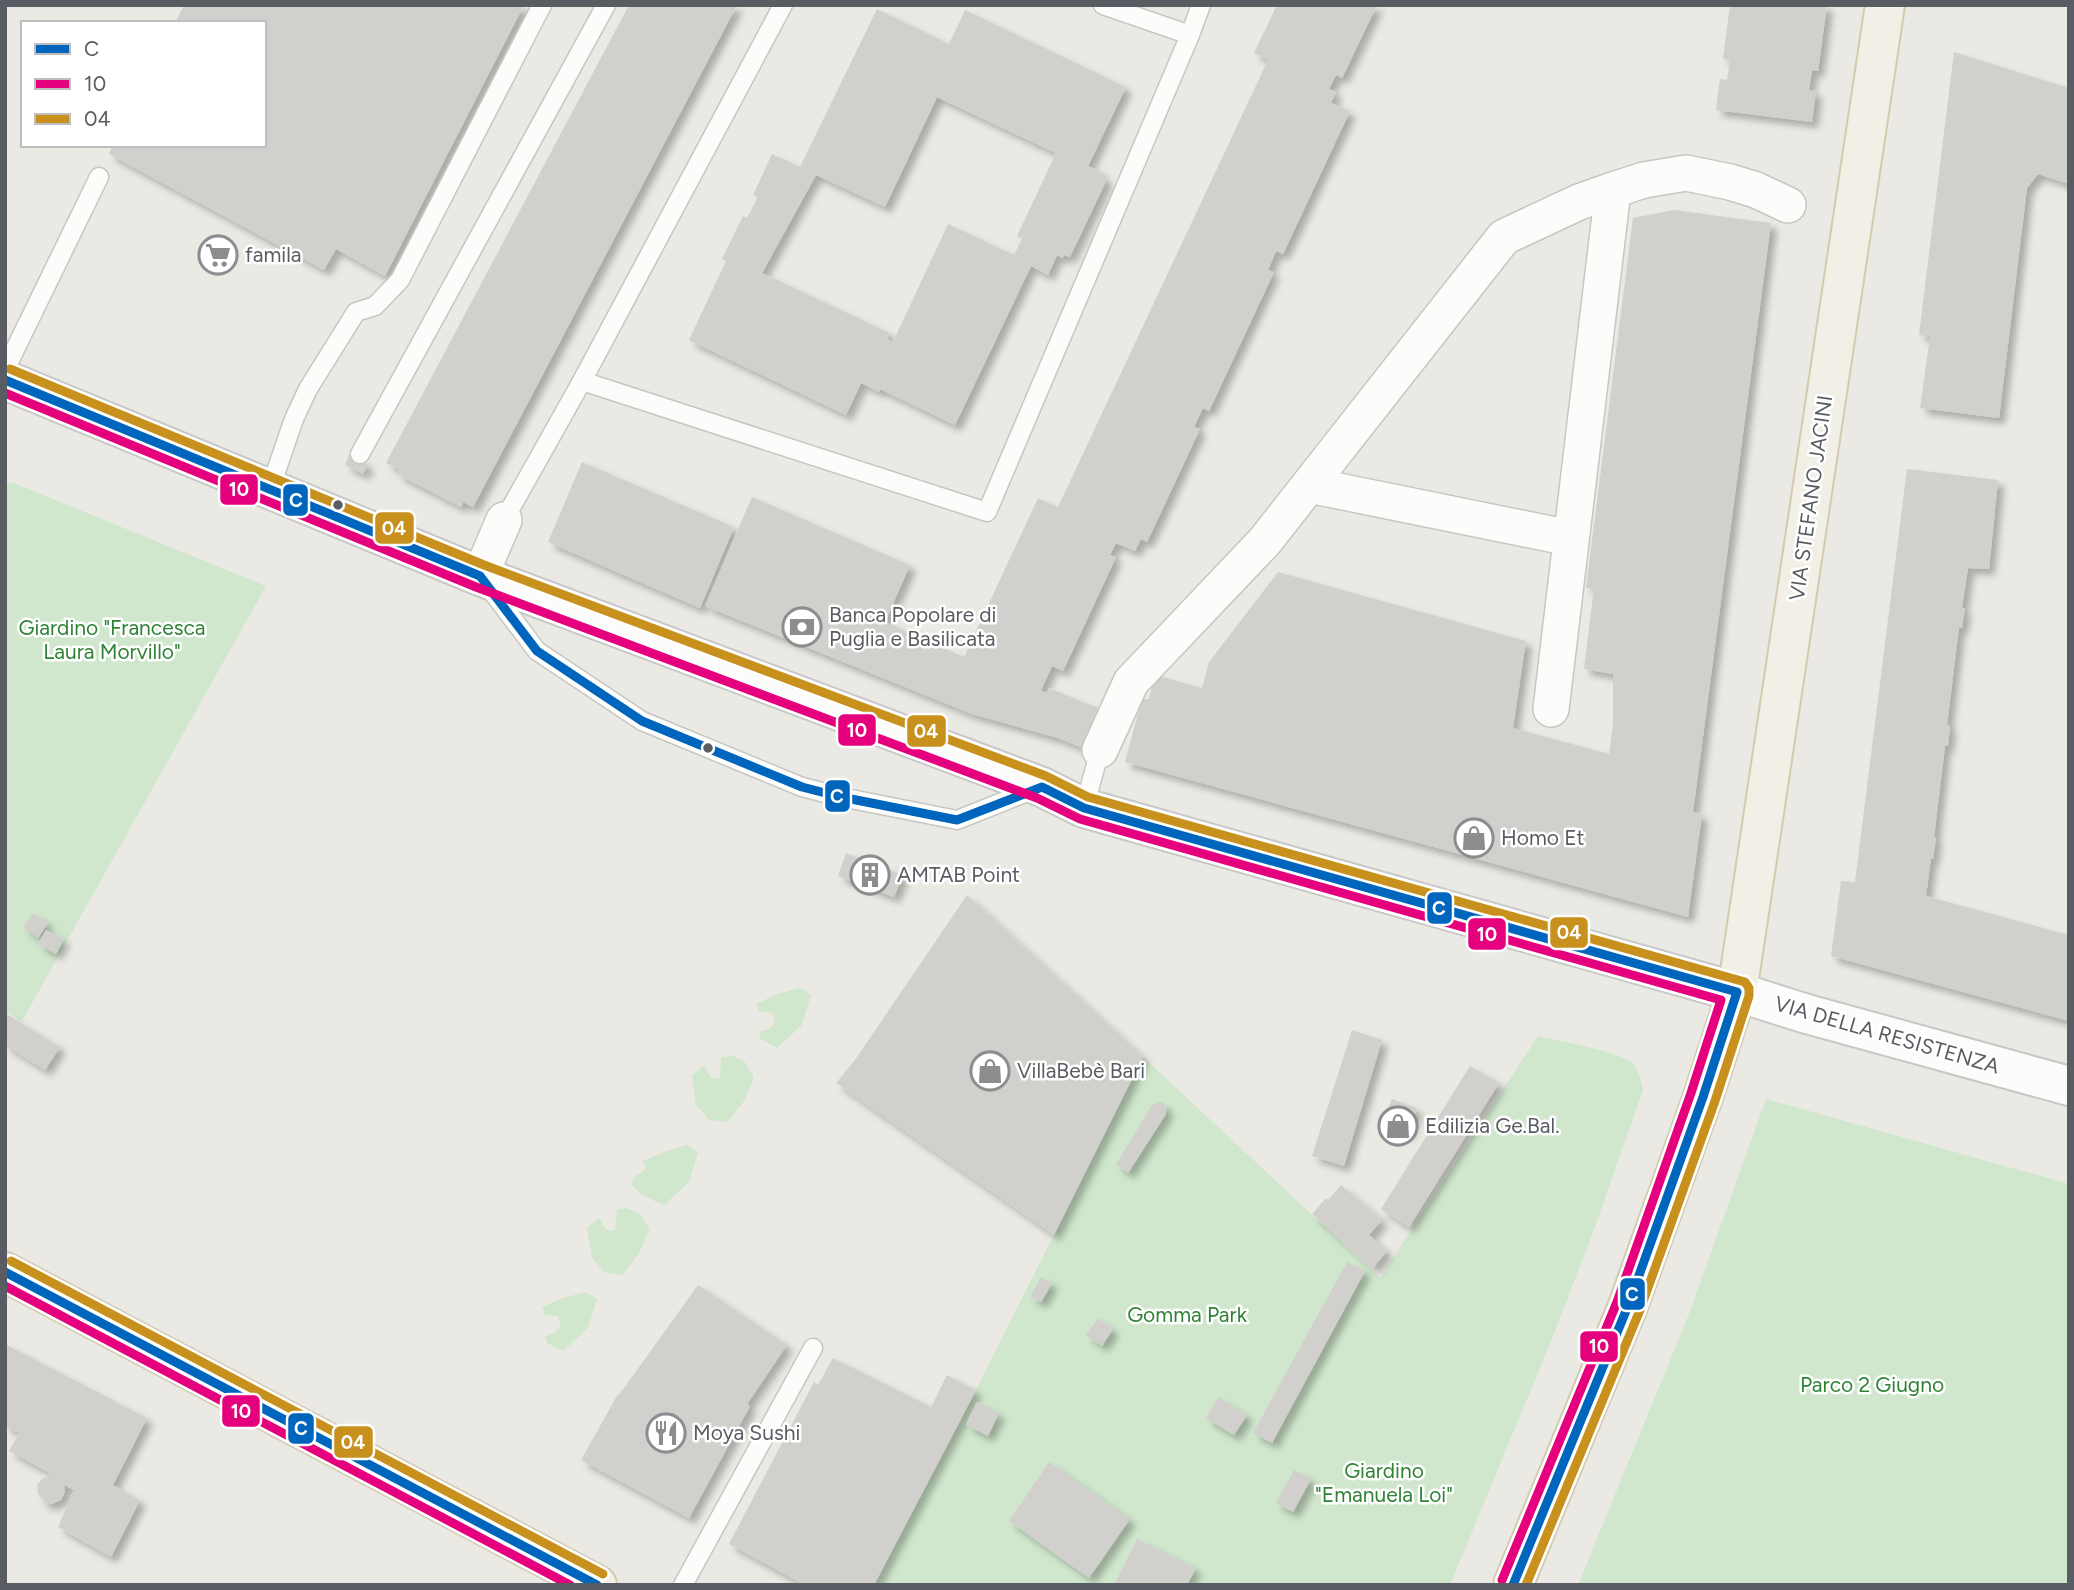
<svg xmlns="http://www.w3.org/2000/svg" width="2074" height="1590" viewBox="0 0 2074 1590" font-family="Figtree,sans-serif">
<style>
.green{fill:#d0e7cd}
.building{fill:#d1d0cd;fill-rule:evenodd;filter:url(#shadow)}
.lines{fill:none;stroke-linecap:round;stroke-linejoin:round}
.lane-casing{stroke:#c6c6c4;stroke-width:21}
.street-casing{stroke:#c6c6c4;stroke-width:38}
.secondary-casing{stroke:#c8c8c8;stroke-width:42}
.primary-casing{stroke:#d3caaf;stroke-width:42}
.lane{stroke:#fcfcfb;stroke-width:18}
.street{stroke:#fcfcfb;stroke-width:35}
.secondary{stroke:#fcfcfb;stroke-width:38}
.primary{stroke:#f2f0e6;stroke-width:38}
.bus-1-casing{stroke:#fff;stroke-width:14}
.bus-2-casing{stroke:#fff;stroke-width:14}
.bus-3-casing{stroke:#fff;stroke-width:14}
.bus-1{stroke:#0065bd;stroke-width:9}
.bus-2{stroke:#e5007d;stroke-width:9}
.bus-3{stroke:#c8901d;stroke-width:9}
.bus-dot{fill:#595c62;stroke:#fff;stroke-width:2.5}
.labels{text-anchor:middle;stroke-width:5;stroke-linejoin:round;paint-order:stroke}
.poi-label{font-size:21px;fill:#595c62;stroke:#fff;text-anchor:start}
.street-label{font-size:21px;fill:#595c62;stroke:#fff}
.park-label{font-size:21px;fill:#2f8335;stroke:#fff}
.line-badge{stroke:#fff;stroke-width:2.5}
.badge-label{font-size:19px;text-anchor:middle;font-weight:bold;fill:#fff}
</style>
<defs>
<filter id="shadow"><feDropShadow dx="6" dy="6" stdDeviation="3.5" flood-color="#0004"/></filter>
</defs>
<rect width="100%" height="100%" fill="#eae9e3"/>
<path class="green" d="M11 482 266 586 22 1021 5 1011V485Z
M800 988 811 995 802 1025 777 1048 760 1039V1032L769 1029 775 1022 772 1013 759 1011 756 1004 777 994Z
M1538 1036C1560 1042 1617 1050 1633 1064 1639 1071 1641 1081 1643 1090L1595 1227 1554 1334 1450 1585H874L960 1422 1143 1057 1380 1278Z
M731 1055 744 1061 754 1077 744 1101 728 1122 709 1120 696 1105 692 1075 704 1066 711 1078H720L721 1058Z
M1766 1099 2069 1184V1585H1578L1689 1314Z
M687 1145 698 1153 689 1182 664 1205C651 1199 641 1196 632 1185L633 1178 646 1169 643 1161 664 1152Z
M626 1208 639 1213 650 1229 639 1253 623 1275 604 1272 592 1257 587 1228 599 1218 606 1230H615L617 1210Z
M586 1292 597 1299 588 1328 563 1351 547 1343 545 1336 555 1332 561 1326 558 1316 545 1315 542 1307 563 1298Z"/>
<path class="building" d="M184 5H524L385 276 336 249 324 270 109 154 113 145H264V23H175Z
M629 5H737L473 507 463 502 461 507 397 474 400 470 386 463Z
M1277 5H1377L1342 78 1336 75 1329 89 1336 92 1331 103 1350 111 1283 254 1276 251 1268 270 1274 272 1209 411 1203 408 1200 414 1194 427 1200 429 1147 542 1141 539 1135 551 1116 543 1110 555 1116 557 1063 671 1052 666 1043 686 1041 691 1047 693 1049 688 1098 708 1083 748 1058 738 972 714 705 606 752 497 910 565 885 622 964 657 1038 498 1058 507 1268 60 1254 53Z
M1730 5H1827L1818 71 1812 70 1809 90 1816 91 1812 122 1716 110 1720 79 1727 80 1730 60 1723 59Z
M877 9 949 44 965 10 1126 87 1088 166 1103 173 1101 177 1107 179 1070 257 1064 255 1062 258 1057 255 1048 275 1031 266 955 425 880 389 879 392 861 383 846 415 689 340 726 261 722 259 743 216 747 218 758 197 753 195 772 154 800 167ZM937 97 1056 153 1017 236 1022 239 1014 255 948 224 893 342 887 339 890 333 762 273 816 175 885 207Z
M1954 52 2069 88V184L2038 174 2027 188 1999 418 1920 408 1930 337 1919 335Z
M1674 210 1771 223 1693 812 1702 814 1688 917 1125 762 1142 699H1149L1155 675 1202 688 1209 662 1278 572 1526 641 1513 728 1609 754 1613 724V674L1584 669 1594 588H1586L1633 218Z
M349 455 368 464 363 474 345 465Z
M582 462 734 527 700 608 548 542Z
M1907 469 1998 480 1989 569 1968 568 1962 608H1965L1962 628 1959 627 1947 725 1950 726 1948 746H1945L1934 837 1936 838 1933 859 1931 858 1926 896 2069 935V1021L1831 956 1841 881 1855 882Z
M846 853 903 875 894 897 838 876Z
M967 895 1143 1057 1054 1235 836 1083 855 1060Z
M33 913 48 923 38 938 23 927Z
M46 930 64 939 56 954 38 944Z
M5 1013 60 1047 45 1070 5 1045Z
M1352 1030 1382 1040 1344 1166 1312 1156Z
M1470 1066 1499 1083 1409 1227 1381 1209Z
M1392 1099 1417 1108 1407 1134 1382 1125Z
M1161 1102 1166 1106V1114L1128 1173 1116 1164 1152 1105Z
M1341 1185 1382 1220 1369 1235 1387 1251 1373 1268 1312 1214 1326 1198 1328 1200Z
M1347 1262 1365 1271 1272 1443 1253 1433Z
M1041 1277 1052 1283 1041 1302 1030 1297Z
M698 1285 787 1345 747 1404 750 1406 689 1518 581 1460 618 1394 619 1395Z
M1098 1318 1113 1329 1102 1346 1086 1335Z
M5 1344 147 1418 113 1485 140 1500 111 1557 58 1527 74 1490 64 1485 65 1491 61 1500 51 1504 45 1503 38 1493 37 1485 42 1479 49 1476 50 1473 9 1451 19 1433 5 1426Z
M833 1358 931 1407 947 1375 976 1390 874 1585H805L729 1544 814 1382 818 1385Z
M1218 1397 1247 1415 1234 1435 1206 1418Z
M977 1402 999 1413 988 1436 966 1425Z
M1049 1462 1130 1519 1089 1578 1009 1521Z
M1294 1470 1311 1479 1293 1512 1276 1503Z
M1137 1539 1196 1568 1187 1585H1114Z"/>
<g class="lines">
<g class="lane-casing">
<path id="lane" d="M1103 5 1190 35 1201 5
M5 370 99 177
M582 381 987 512 1190 35
M360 454 606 5
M270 489 294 419 308 389 356 312 375 306 400 280 542 5
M504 520 582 381 783 5
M488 586 537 651 642 721 802 787 841 797 957 820 1035 789
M1084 808 1100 750
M683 1585 813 1348"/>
</g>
<g class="street-casing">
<path id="street" d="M1309 485 1570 538
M480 576 504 520
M1551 709 1613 190
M1100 750 1131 682 1265 541 1504 237 1579 202 1613 190 1644 180 1686 173 1730 182 1756 190 1788 205"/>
</g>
<g class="secondary-casing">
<path id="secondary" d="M5 380 480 576 1042 787 1084 808 1737 992 1807 1014 2069 1086"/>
</g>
<g class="primary-casing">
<path id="primary" d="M5 1272 597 1585
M1513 1585 1628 1306 1703 1097 1737 992 1885 5"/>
</g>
<use href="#lane" class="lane"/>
<use href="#street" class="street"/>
<use href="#secondary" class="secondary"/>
<use href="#primary" class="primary"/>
<g class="bus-1-casing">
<path id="bus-1" d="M5 380 480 576 537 651 642 721 802 787 841 797 957 820 1042 787 1084 808 1737 992 1703 1097 1628 1306 1513 1585
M5 1272 597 1585"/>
</g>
<g class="bus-2-casing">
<path id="bus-2" d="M5 393 476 587 1037 798 1080 819 1721 1000 1691 1093 1617 1302 1502 1580
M5 1286 570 1585"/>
</g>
<g class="bus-3-casing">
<path id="bus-3" d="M10 369 484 565 1046 776 1088 797 1745 982 1749 988V996L1715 1101 1640 1310 1526 1585
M11 1261 603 1574"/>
</g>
<use href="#bus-1" class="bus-1"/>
<use href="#bus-2" class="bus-2"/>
<use href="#bus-3" class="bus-3"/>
</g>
<defs>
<g id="supermarket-ring" transform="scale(2.0125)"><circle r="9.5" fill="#fff" stroke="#8c8d8f" stroke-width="1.5"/><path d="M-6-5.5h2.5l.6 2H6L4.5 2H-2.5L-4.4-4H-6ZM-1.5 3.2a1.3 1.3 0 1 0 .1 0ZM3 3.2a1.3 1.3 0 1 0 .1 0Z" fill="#8c8d8f"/></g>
<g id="bank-ring" transform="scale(2.0125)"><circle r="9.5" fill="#fff" stroke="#8c8d8f" stroke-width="1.5"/><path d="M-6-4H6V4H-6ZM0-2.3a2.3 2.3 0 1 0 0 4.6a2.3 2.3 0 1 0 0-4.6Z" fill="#8c8d8f"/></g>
<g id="shop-ring" transform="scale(2.0125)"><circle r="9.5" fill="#fff" stroke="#8c8d8f" stroke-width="1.5"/><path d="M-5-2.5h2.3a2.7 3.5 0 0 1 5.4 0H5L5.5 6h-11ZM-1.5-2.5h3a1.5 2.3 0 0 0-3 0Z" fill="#8c8d8f"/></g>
<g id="building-ring" transform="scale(2.0125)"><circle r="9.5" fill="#fff" stroke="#8c8d8f" stroke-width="1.5"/><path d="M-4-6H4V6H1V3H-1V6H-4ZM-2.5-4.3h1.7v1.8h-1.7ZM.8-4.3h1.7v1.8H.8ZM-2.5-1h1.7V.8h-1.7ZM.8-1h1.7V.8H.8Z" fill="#8c8d8f"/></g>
<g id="restaurant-ring" transform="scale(2.0125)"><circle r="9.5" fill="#fff" stroke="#8c8d8f" stroke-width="1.5"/><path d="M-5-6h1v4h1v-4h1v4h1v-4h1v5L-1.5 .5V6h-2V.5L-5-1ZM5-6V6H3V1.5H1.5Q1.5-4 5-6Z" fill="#8c8d8f"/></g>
</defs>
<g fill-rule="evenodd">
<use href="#supermarket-ring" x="218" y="255"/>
<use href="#bank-ring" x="802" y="627"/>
<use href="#shop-ring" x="1474" y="838"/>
<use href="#building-ring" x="870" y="875"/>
<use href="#shop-ring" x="990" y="1071"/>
<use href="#shop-ring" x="1398" y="1126"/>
<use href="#restaurant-ring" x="666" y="1433"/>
</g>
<g class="bus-dot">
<circle cx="338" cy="505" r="6"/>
<circle cx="708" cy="748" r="6"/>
</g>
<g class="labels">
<g class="poi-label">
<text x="245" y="262">famila</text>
<text x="829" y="622">Banca Popolare di<tspan x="829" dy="24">Puglia e Basilicata</tspan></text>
<text x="1501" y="845">Homo Et</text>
<text x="897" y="882">AMTAB Point</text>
<text x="1017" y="1078">VillaBebè Bari</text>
<text x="1425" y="1133">Edilizia Ge.Bal.</text>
<text x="693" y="1440">Moya Sushi</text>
</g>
<g class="street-label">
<text transform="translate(1811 498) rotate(-82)" y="7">VIA STEFANO JACINI</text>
<text transform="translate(1887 1035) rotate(16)" y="7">VIA DELLA RESISTENZA</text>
</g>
<g class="park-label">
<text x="112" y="635">Giardino "Francesca<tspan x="112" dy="24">Laura Morvillo"</tspan></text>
<text x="1187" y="1322">Gomma Park</text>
<text x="1872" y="1392">Parco 2 Giugno</text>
<text x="1384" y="1478">Giardino<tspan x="1384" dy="24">"Emanuela Loi"</tspan></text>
</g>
</g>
<g class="line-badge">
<rect x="219" y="473" width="40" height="33" rx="7" fill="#e5007d"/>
<rect x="282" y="483" width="27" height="34" rx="7" fill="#0065bd"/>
<rect x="374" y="511" width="41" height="34" rx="7" fill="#c8901d"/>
<rect x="837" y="713" width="40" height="34" rx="7" fill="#e5007d"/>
<rect x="906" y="714" width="41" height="34" rx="7" fill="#c8901d"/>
<rect x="824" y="779" width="27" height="34" rx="7" fill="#0065bd"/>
<rect x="1426" y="891" width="27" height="34" rx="7" fill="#0065bd"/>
<rect x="1549" y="916" width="40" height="33" rx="7" fill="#c8901d"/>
<rect x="1467" y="917" width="40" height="34" rx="7" fill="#e5007d"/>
<rect x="1619" y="1277" width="27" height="34" rx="7" fill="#0065bd"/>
<rect x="1579" y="1330" width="40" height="33" rx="7" fill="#e5007d"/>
<rect x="221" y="1394" width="40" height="34" rx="7" fill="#e5007d"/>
<rect x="287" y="1412" width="28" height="33" rx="7" fill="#0065bd"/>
<rect x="333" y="1425" width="41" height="34" rx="7" fill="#c8901d"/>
</g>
<g class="badge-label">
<text x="239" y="496">10</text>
<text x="296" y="507">C</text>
<text x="394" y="535">04</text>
<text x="857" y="737">10</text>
<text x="926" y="738">04</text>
<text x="837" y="803">C</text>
<text x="1439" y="915">C</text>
<text x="1569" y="939">04</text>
<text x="1487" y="941">10</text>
<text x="1632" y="1301">C</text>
<text x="1599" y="1353">10</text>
<text x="241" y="1418">10</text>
<text x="301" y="1435">C</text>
<text x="353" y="1449">04</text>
</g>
<rect width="2074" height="1590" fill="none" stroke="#595c62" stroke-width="14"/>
<rect x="21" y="21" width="245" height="126" fill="#ffffff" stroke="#bdbec0" stroke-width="2"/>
<rect x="35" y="44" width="35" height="10" fill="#0065bd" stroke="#bdbec0" stroke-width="2"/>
<text x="84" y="56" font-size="21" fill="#595c62">C</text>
<rect x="35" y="79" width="35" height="10" fill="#e5007d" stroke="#bdbec0" stroke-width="2"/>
<text x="84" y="91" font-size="21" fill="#595c62">10</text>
<rect x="35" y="114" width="35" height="10" fill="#c8901d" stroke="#bdbec0" stroke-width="2"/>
<text x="84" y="126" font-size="21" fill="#595c62">04</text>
</svg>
